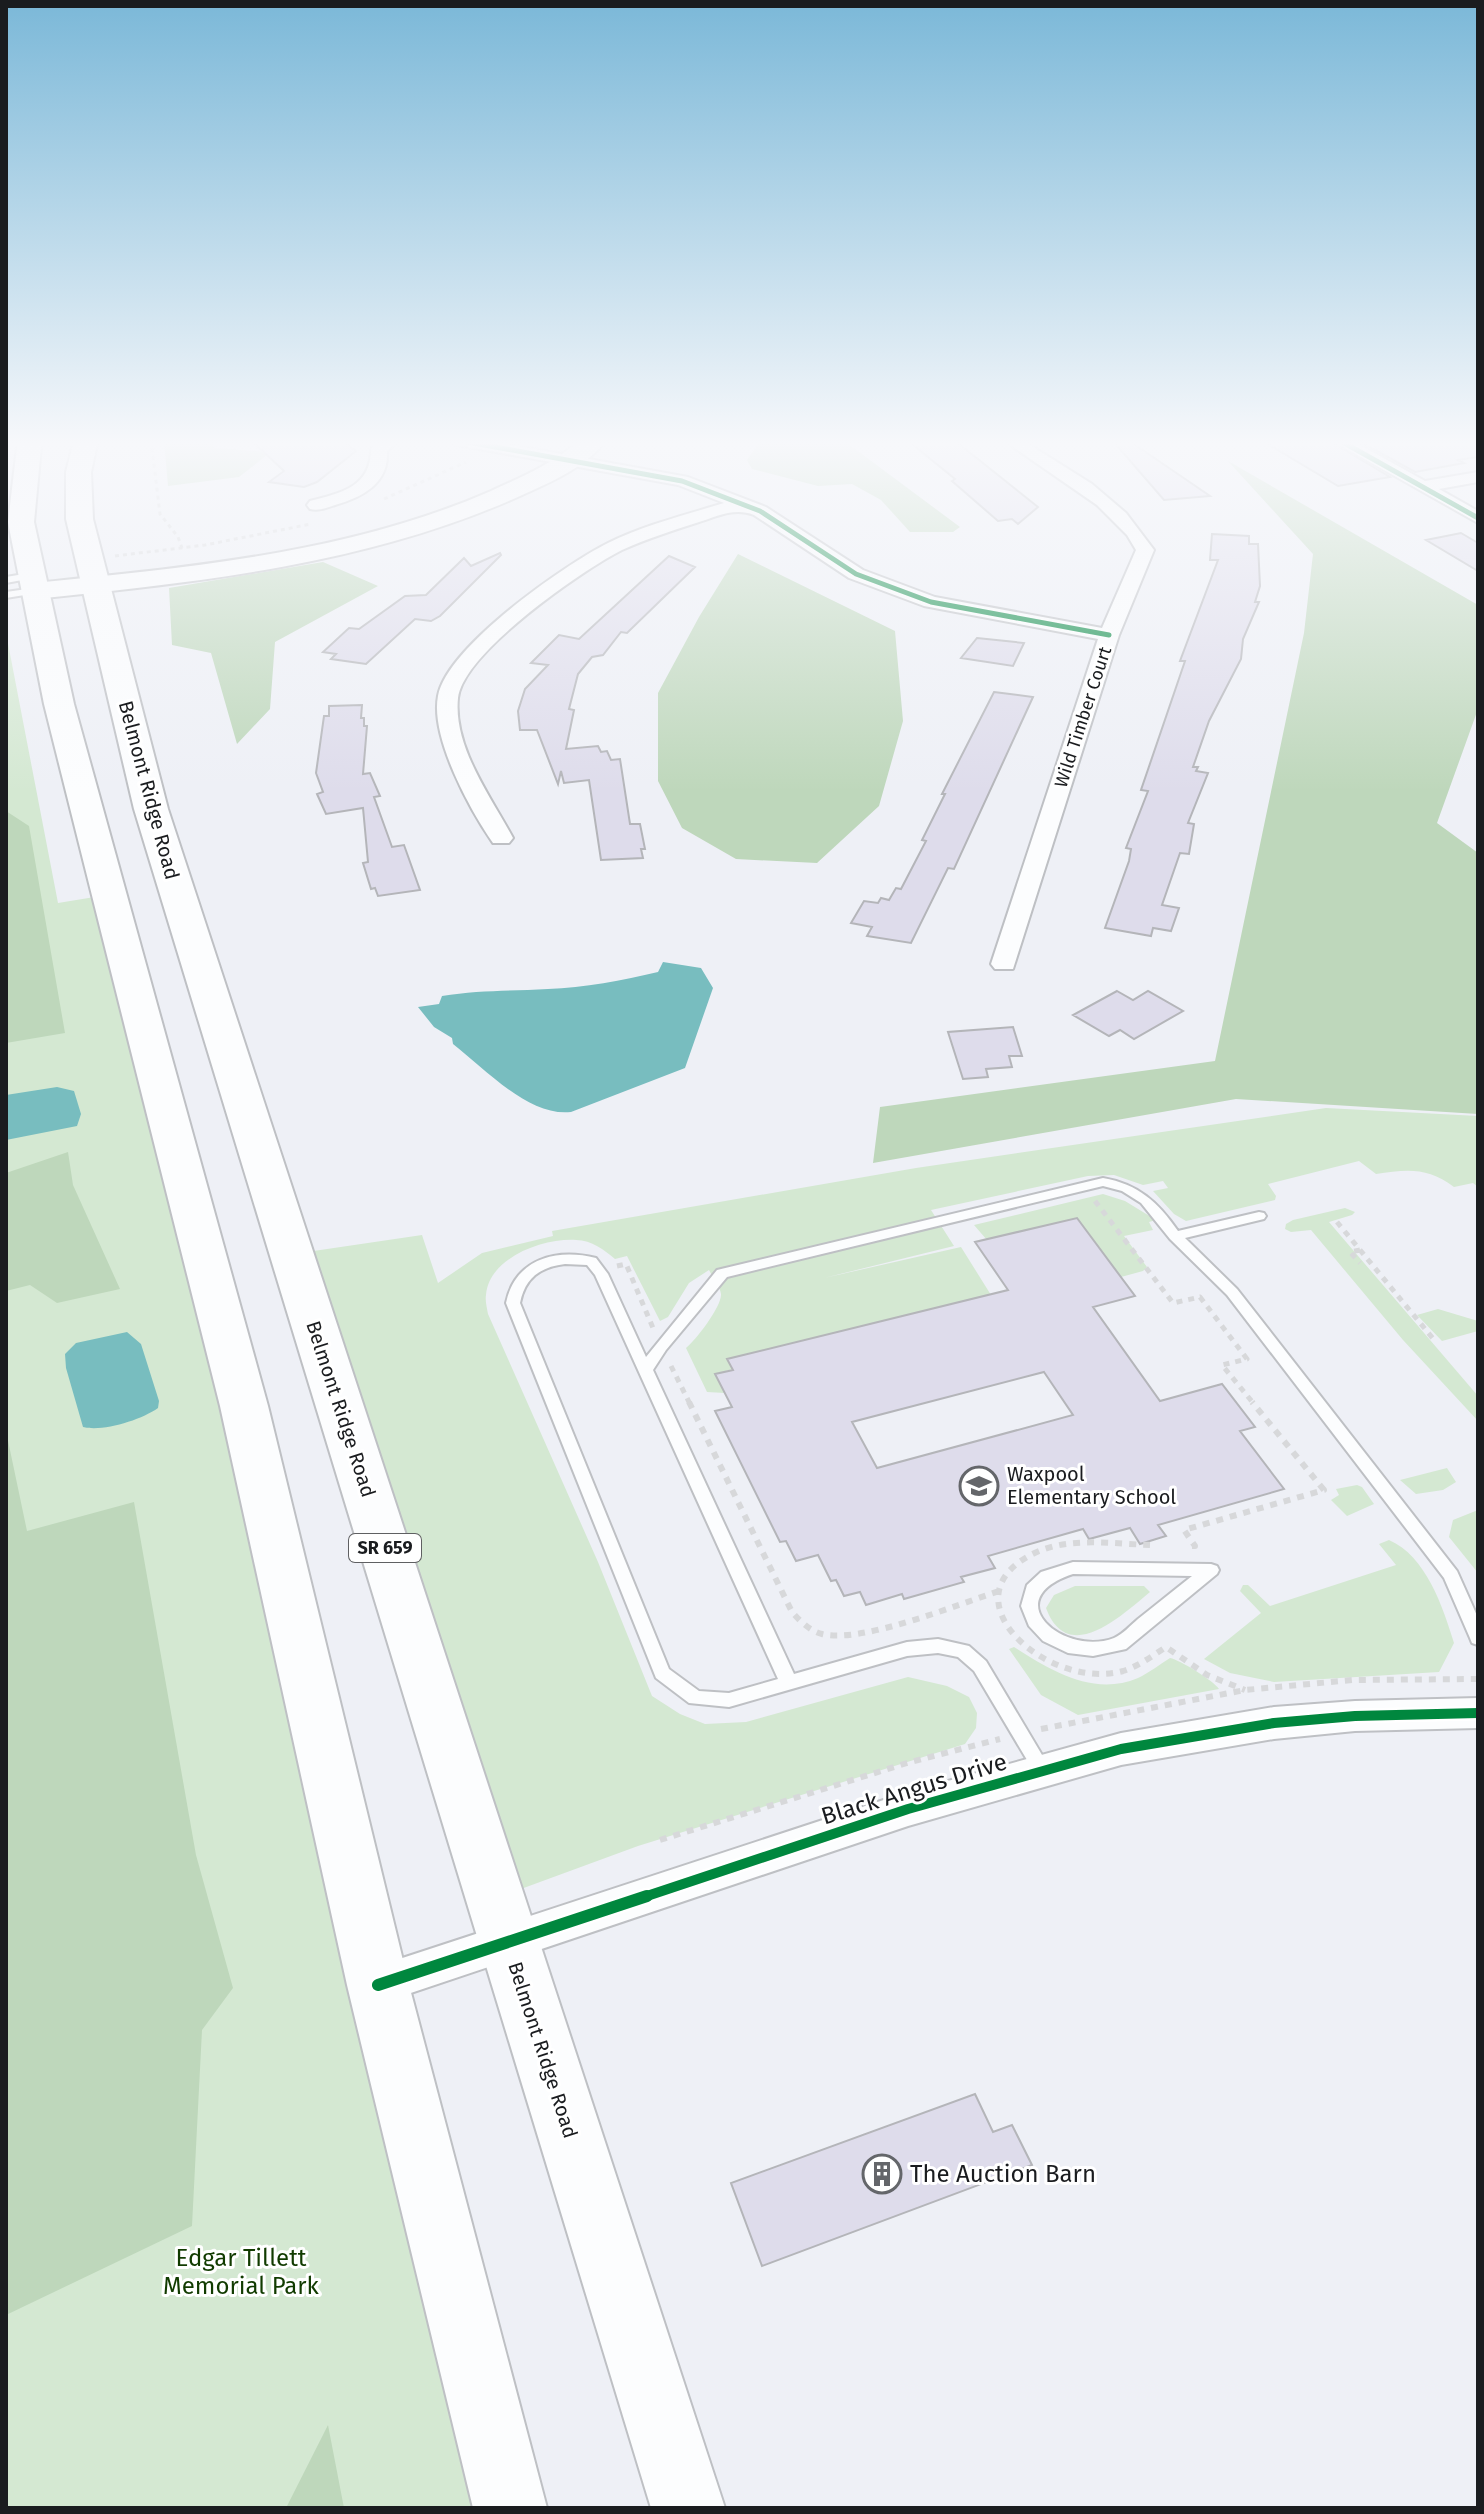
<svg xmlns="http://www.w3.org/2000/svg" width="1484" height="2514" viewBox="0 0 1484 2514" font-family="'Fira Sans',sans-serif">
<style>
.green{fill:#d4e8d2}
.forest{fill:#bed7bb}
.water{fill:#78bdbf}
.building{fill:#dedceb;stroke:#b4b5b9;stroke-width:2;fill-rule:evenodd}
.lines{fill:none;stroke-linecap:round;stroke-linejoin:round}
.lane-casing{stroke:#bec0c4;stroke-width:4}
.street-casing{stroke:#bec0c4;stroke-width:4}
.secondary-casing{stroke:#bec0c4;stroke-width:4}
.primary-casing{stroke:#bec0c4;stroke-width:4}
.path-far2{stroke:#d7d8da;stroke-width:3;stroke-dasharray:4 4;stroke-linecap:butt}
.path-far1{stroke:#d7d8da;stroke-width:5;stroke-dasharray:6 6;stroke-linecap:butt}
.path{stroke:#d7d8da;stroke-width:6;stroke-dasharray:7 7;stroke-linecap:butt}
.lane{fill:#fcfdfe;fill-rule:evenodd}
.street{fill:#fcfdfe;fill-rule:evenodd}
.secondary{fill:#fcfdfe;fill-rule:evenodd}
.primary{fill:#fcfdfe;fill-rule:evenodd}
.cycleway-far2-casing{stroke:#fff;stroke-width:8}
.cycleway-far1-casing{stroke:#fff;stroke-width:15}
.cycleway-casing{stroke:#fff;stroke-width:17}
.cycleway-far2{stroke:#00873e;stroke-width:5}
.cycleway-far1{stroke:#00873e;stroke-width:10}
.cycleway{stroke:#00873e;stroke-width:12}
.labels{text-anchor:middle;stroke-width:6;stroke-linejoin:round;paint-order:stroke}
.far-street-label{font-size:18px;fill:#1a1c1f;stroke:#fff}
.shield{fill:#fff;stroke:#5f6062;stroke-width:2}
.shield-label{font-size:18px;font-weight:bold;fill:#1a1c1f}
.street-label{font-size:20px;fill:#1a1c1f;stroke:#fff}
.poi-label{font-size:20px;fill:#1a1c1f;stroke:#fff;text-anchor:start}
.near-street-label{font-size:24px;fill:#1a1c1f;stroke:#fff}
.near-poi-label{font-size:24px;fill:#1a1c1f;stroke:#fff;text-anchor:start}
.near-park-label{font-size:24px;fill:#113b00;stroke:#fff}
</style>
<rect width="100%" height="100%" fill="#eef0f6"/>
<path class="green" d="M6 633 58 903 119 893 547 2508H6Z
M1326 1108 1478 1116V1187L1473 1183 1454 1187C1428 1167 1407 1169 1376 1174L1359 1161 1268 1184 1276 1196 1275 1200 1186 1221 1174 1214 1153 1191 1168 1188 1163 1181 1143 1185 1114 1175 1088 1176 931 1210 954 1246 824 1278 961 1247 991 1295 715 1374 725 1393 707 1392 686 1348C696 1340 722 1306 721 1294 720 1286 713 1278 709 1270L689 1283 668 1317 660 1321 627 1256 615 1259C604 1250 592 1240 576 1240 544 1238 489 1257 486 1295 485 1301 487 1308 488 1314L598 1562 652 1696 680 1714 705 1724 746 1722 908 1677 947 1686 969 1697 977 1713 976 1728 965 1744 638 1846 499 1897 300 1253 422 1235 438 1283 482 1253 553 1236 552 1231 916 1168Z
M1103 1194 1125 1201 1156 1220 1149 1222 1153 1230 1124 1236 1147 1267 1143 1271 1121 1277 1077 1218 987 1240 974 1225Z
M1345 1208 1355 1212 1352 1215 1329 1222 1478 1396V1421L1403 1340 1311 1230 1291 1232 1285 1229 1286 1224 1293 1220Z
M1438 1309 1478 1321V1331L1442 1341 1417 1315Z
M1447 1468 1456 1482 1443 1490 1416 1494 1400 1480Z
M1357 1485 1362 1487 1374 1504 1347 1516 1331 1500 1339 1495 1336 1489Z
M1478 1510V1573L1449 1537 1453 1520Z
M1389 1540C1426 1556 1443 1607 1454 1643L1439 1672 1274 1682 1230 1673 1204 1659 1261 1613 1240 1591 1243 1585H1248L1270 1606 1396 1565 1379 1544Z
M1075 1586H1144L1150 1592C1122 1615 1068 1667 1046 1608L1054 1595Z
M1014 1647C1050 1670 1093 1697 1138 1678 1149 1673 1160 1664 1170 1658 1180 1660 1214 1681 1219 1689L1078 1715 1041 1695 1009 1649Z"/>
<path class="forest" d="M164 440H213L215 448 271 452 239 477 168 486Z
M753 440H843L960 527 953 532H910L881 500 852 484 818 486 752 469 747 460 759 443Z
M1228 461 1478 605V709L1437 823 1478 853V1114L1236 1099 873 1163 880 1107 1215 1061 1304 633 1313 554Z
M738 554 895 631 903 721 879 806 817 863 736 859 682 828 658 781V693L699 617Z
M323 562 378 586 275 642 270 709 237 744 211 653 172 645 169 588Z
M6 811 29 826 65 1033 6 1043Z
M68 1152 73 1185 120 1289 57 1303 30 1285 6 1291V1173Z
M6 1431 27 1531 134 1502 196 1855 233 1988 202 2030 192 2226 6 2315Z
M328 2425 344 2508H286Z"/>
<path class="water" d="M663 962 701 968 713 988 685 1068 571 1112C529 1117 484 1068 453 1044L452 1038 434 1027 418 1007 439 1004 442 996C478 990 512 991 548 989 584 988 623 980 658 972Z
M57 1087 74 1091 81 1114 77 1126 6 1140V1095Z
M127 1332 141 1344 159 1401 158 1408C141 1420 103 1432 83 1427L66 1368 65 1354 76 1343Z"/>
<path class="building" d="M251 440H341L356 451 317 482 304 487 269 482 284 471Z
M907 440H954L1038 507 1018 524 1012 519 998 521 952 481 955 479Z
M1112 440H1128L1210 496 1164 500Z
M1261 440H1328L1390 477 1338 486Z
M1357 440H1478V457L1458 460 1464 463 1415 472Z
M1461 533 1478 543V571L1426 540Z
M1212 534 1249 536V544H1258L1260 586 1255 602H1259L1243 639 1241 659 1209 721 1193 767H1198L1196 771 1208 773 1188 823 1194 824 1189 854 1180 853 1162 905 1179 908 1171 931 1153 928 1151 936 1105 928 1129 861 1131 849 1126 848 1148 791 1141 790 1185 661H1180L1218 560H1210Z
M500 553 501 555 440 616 431 621 415 619 366 664 331 659 336 654 323 652 349 628 359 629 405 596 426 595 464 558 471 566Z
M669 556 695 567 627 633 621 632 603 655 592 657 578 674 569 709 574 710 566 749 598 746 601 752 607 751 611 760 620 759 630 824H640L645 849H641L643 858 601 860 589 780 564 783 561 771 558 784 537 730H520L518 711 525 689 548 665 531 663 559 635 579 639Z
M977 638 1024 643 1013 666 961 658Z
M994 692 1033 697 954 869 948 868 911 943 867 936 872 927 851 923 864 901 878 903 881 898 889 900 896 888 901 889 926 841 922 840 945 794H942Z
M362 705 361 718H364V726H367L363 774 370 773 380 796 374 797 392 847 404 845 420 890 378 896 375 888 371 889 363 863 368 862 363 808 326 814 317 794 323 792 316 773 324 716H329V706Z
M1117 991 1133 1000 1148 991 1183 1011 1134 1039 1120 1030 1109 1036 1073 1015Z
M1013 1027 1022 1056H1009L1012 1067 986 1069 988 1077 963 1079 948 1032Z
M1077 1218 1135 1296 1093 1307 1160 1401 1222 1384 1255 1427 1240 1431 1284 1489 1158 1525 1166 1536 1140 1544 1130 1528 1089 1539 1083 1529 988 1556 995 1568 961 1577 964 1582 904 1599 902 1594 866 1605 860 1592 844 1596 836 1580 831 1581 818 1555 796 1561 786 1541 780 1542 715 1411 732 1407 715 1374 733 1370 727 1359 1008 1290 975 1242ZM1044 1372 1073 1415 877 1468 852 1422Z
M975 2094 993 2132 1012 2125 1032 2165 762 2266 731 2183Z"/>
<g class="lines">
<g class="lane-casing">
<path id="lane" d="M30 573 33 574V578L6 583V577Z
M34 588 37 589V593L6 598V592Z
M1103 1178C1138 1184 1158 1202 1178 1231L1259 1212 1264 1213 1266 1216 1264 1219 1185 1238 1237 1289 1457 1571 1478 1618V1645L1472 1643 1470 1638 1444 1578 1227 1295 1170 1239 1141 1203 1122 1191 1103 1186 727 1277 666 1350 653 1370 794 1674 907 1642 938 1639 969 1646 986 1661 1048 1765 1051 1770 1048 1775 1042 1778 1036 1775 974 1671 958 1657 938 1653 907 1656 729 1707 689 1703 656 1678 506 1303C515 1259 556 1248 596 1258L608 1274 646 1357 717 1270ZM565 1264 587 1265 595 1275 778 1679 729 1693 699 1691 669 1669 520 1303C525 1278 540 1267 565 1264Z
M1073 1562 1211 1564 1217 1566 1219 1570 1217 1574 1126 1649 1093 1656 1068 1653 1043 1641 1029 1626 1021 1606 1027 1585 1041 1572ZM1073 1574 1192 1576C1174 1590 1156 1605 1138 1619 1131 1625 1122 1635 1114 1638 1065 1657 995 1600 1073 1574Z"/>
</g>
<g class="street-casing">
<path id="street" d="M381 440H400L387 451C389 483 363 497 335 505 326 508 319 511 310 509L307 505 310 501C341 493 371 487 371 449Z
M449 440H484L688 477 766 507 863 570 935 597 1102 628 1136 550 1127 535 1097 505 1003 440H1022L1092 484 1126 513 1154 550 1119 635 1013 969H995L991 964 1098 639 924 606 849 578 754 515C734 507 716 517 696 523 671 531 646 539 622 550 582 570 463 653 458 698 453 747 491 797 513 838L509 843H493C470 810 430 737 438 696 447 647 564 565 608 543 644 525 685 515 724 503L678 485 457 445Z
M1331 440H1351L1425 481 1478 472V482L1439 489 1478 511V523Z
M1478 1698V1728L1355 1731 1274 1739 1121 1765 908 1826 378 2004 363 1999 357 1985 363 1971 378 1966 908 1792 1121 1733 1274 1707 1355 1701Z"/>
</g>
<g class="secondary-casing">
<path id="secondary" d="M580 440H606C587 467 549 483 520 496 366 565 200 582 34 599L25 597 21 591 25 585 34 583C189 567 347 554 491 491 522 477 554 463 580 440Z"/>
</g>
<g class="primary-casing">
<path id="primary" d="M21 440H45L41 447 34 522 74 704 268 1406 409 1985 547 2508H473L347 1985 220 1406 44 704 8 522 17 447Z
M74 440H98L91 472 93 519 168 809 725 2508H651L134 809 66 519V472Z"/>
</g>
<path class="path-far2" d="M151 440 160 514 178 537 182 548
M384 499 466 462
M115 556 205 545 311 524"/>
<path class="path-far1" d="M1095 1201 1173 1303 1200 1297 1247 1359 1222 1365 1254 1404
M1337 1222 1435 1341
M1360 1250 1350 1252 1360 1263
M617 1266 626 1264 653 1328
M671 1366 690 1404"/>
<path class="path" d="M689 1402 792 1612C800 1621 810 1631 822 1634 861 1644 959 1604 999 1591
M1150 1545C1115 1544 1073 1537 1039 1551 938 1595 1047 1692 1123 1671 1139 1666 1152 1656 1166 1647L1207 1675 1245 1690
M1192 1546H1195L1184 1530 1324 1490 1252 1402
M1041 1729 1245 1690 1352 1680 1478 1679
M660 1840 907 1763 1000 1739"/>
<use href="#lane" class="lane"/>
<use href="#street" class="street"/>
<use href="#secondary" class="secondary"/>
<use href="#primary" class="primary"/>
<g class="cycleway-far2-casing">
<path id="cycleway-far2" d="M457 440 682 481 760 511 856 574 931 602 1109 635
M1339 440 1478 518"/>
</g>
<g class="cycleway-far1-casing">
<path id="cycleway-far1" d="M641 1898 908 1809 1121 1749 1274 1723 1355 1716 1478 1713"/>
</g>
<g class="cycleway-casing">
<path id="cycleway" d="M378 1985 647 1896"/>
</g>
<use href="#cycleway-far2" class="cycleway-far2"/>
<use href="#cycleway-far1" class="cycleway-far1"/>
<use href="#cycleway" class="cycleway"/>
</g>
<linearGradient id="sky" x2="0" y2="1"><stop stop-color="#7bb8d8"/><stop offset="0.56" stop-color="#f7f8fb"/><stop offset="1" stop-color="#f7f8fb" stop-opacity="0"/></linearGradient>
<rect width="1484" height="792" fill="url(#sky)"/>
<defs>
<g id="school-ring" transform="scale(2)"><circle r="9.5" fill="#fff" stroke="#64666a" stroke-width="1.5"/><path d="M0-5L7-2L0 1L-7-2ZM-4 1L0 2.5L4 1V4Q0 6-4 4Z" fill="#64666a"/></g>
<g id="building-ring" transform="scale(2)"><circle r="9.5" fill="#fff" stroke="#64666a" stroke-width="1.5"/><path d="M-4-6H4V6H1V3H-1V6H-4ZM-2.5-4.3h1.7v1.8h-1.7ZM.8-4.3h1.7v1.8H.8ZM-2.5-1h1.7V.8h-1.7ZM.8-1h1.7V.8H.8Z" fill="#64666a"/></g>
</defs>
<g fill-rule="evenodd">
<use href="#school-ring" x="979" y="1486"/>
<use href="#building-ring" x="882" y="2174"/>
</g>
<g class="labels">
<g class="far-street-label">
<text transform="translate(1083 717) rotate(-72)" y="6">Wild Timber Court</text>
</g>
<rect class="shield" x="349" y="1534" width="72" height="28" rx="6"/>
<g class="shield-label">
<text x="385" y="1554">SR 659</text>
</g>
<g class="street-label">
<text transform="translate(149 790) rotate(75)" y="7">Belmont Ridge Road</text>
<text transform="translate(341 1409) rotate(72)" y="7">Belmont Ridge Road</text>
<text transform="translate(543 2050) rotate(72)" y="7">Belmont Ridge Road</text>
</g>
<g class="poi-label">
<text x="1007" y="1481">Waxpool<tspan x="1007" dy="23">Elementary School</tspan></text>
</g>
<g class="near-street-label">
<text transform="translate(914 1789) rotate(-17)" y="8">Black Angus Drive</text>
</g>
<g class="near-poi-label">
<text x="910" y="2182">The Auction Barn</text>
</g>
<g class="near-park-label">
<text x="241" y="2266">Edgar Tillett<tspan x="241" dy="28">Memorial Park</tspan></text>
</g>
</g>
<rect width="1484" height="2514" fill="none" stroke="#1a1c1f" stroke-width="16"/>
</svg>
